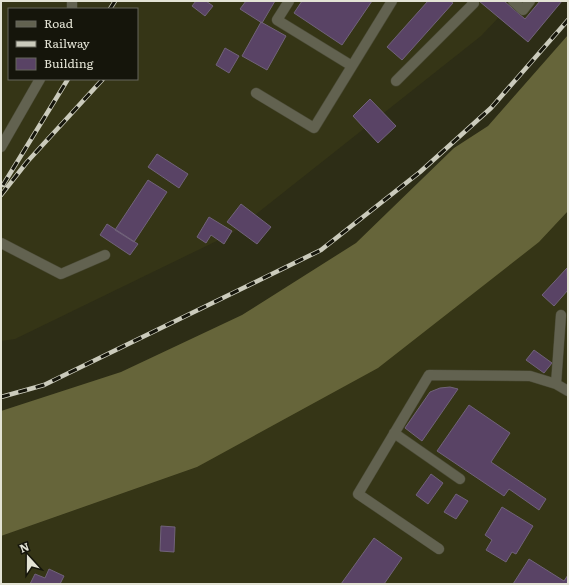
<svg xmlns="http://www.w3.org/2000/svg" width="569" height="585" viewBox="0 0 569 585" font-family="Literata,serif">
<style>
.built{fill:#353516;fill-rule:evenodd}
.forest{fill:#66653a}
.building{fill:#594365;stroke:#71637a}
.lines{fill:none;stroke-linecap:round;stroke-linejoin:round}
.minor-casing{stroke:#4a4a35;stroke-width:11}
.minor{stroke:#626250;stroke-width:10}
.rail-casing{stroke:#cbcbbc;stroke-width:4.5}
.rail{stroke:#15150b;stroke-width:3;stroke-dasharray:9;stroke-linecap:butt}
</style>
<rect width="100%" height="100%" fill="#2d2d16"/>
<path class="built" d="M1 1H562L528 42 499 17 481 36 231 234 15 339 1 341ZM9 9H137V79H9Z
M568 211V584H1V536L197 467 539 242Z"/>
<path class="forest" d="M568 35V211L539 242 378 368 197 467 1 536V411L121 372 242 315 356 243 454 148 488 126Z"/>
<path class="building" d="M196 1H206L213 6 205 16 192 6Z
M246 1H275L262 23 240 9Z
M302 1H372L342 45 294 13Z
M428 1H450L453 3 402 60 387 47Z
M479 1H504L525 19 540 1H562L528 42Z
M261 22 286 36 267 70 242 56Z
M225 48 239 56 229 73 216 65Z
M370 99 396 126 378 143 353 116Z
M157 154 188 174 179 188 148 167Z
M148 180 167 192 134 242 115 230Z
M241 204 271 227 257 244 227 222Z
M209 217 232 231 224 244 211 235 206 243 197 237Z
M107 224 138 244 130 255 100 235Z
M567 268 568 290 554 306 542 295Z
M534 350 552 363 544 373 526 360Z
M450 387 458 389 422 441 405 428 430 392 440 388Z
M469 405 510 433 491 462 546 499 539 510 509 489 504 496 437 451Z
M431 474 443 483 428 504 416 495Z
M456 494 468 501 456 519 444 512Z
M502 507 533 526 516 554 512 552 506 562 486 550 492 540 485 535Z
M161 526 175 527 174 552 160 551Z
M374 538 402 558 384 584H341Z
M529 559 564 581 568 575V584H513Z
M49 569 64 576 60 584H30L35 574 45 578Z"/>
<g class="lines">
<g class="minor-casing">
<path id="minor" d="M289 1 277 20 352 66
M513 1 523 10 530 1
M72 9V1
M396 81 474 3 472 1
M256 93 314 128 392 1
M1 147 40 79
M1 243 61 274 105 255
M556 384 568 391
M394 433 460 479
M439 549 358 494 429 375 530 376 556 384 561 315"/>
</g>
<use href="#minor" class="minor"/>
<g class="rail-casing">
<path id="rail" d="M110 9 115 1
M3 185 68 79
M1 195 27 162 103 79
M1 397 44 385 321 250 420 172 491 108 568 20"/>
</g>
<use href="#rail" class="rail"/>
</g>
<rect width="569" height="585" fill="none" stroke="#e3e3d5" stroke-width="4"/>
<rect x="8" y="8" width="130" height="72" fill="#15150b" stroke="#67675c"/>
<rect x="16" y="21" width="20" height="6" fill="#626250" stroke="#67675c"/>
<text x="44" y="28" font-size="12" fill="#e3e3d5">Road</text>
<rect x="16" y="41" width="20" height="6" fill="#cbcbbc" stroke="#67675c"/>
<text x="44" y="48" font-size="12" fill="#e3e3d5">Railway</text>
<rect x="16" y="58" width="20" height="12" fill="#594365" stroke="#67675c"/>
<text x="44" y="68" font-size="12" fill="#e3e3d5">Building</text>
<g transform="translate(28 557) rotate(339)" stroke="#15150b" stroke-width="3" paint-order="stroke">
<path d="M0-3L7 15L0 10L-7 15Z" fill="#e3e3d5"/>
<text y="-6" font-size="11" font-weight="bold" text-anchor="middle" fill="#e3e3d5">N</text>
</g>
</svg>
